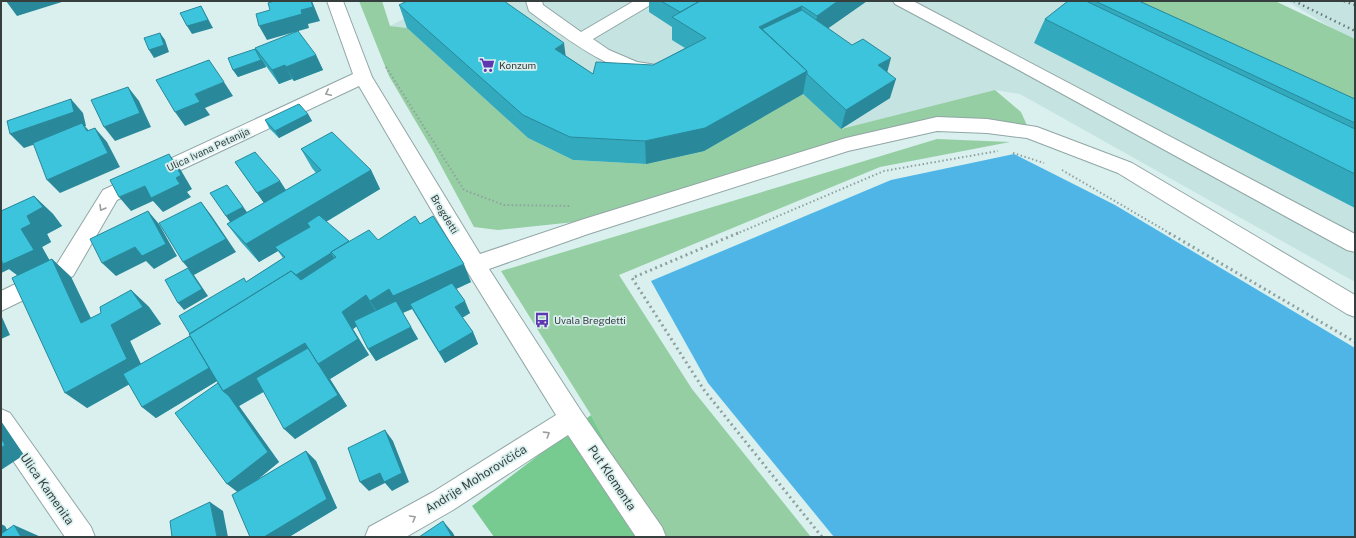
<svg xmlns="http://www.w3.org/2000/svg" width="1356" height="538" viewBox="0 0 1356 538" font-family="'Public Sans',sans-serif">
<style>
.built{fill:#c4e3e1}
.green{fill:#94cea2}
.forest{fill:#78cb90}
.water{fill:#4fb5e7}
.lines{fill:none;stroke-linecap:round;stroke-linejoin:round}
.minor-casing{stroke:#91a6a5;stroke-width:2}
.path-far1{stroke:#90a09f;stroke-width:2;stroke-dasharray:1.5 2.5;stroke-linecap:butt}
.path{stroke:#90a09f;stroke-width:3;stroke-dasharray:2 3.5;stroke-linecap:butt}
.minor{fill:#fff;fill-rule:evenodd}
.rail{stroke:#697675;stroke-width:2.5;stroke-dasharray:1.5 3.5;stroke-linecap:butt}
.wall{fill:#33a9bd}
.shaded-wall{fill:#29899a}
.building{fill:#3bc4dc;stroke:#29899a}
.oneway{stroke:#9a9f9e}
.labels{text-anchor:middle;stroke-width:3.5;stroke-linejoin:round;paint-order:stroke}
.poi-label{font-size:10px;fill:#363f3e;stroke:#d9f0ef;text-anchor:start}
.street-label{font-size:10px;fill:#363f3e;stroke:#d9f0ef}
.near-street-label{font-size:12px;fill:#363f3e;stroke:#d9f0ef}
</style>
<rect width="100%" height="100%" fill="#d9f0ef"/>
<path class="built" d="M439 1H1131L1355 105V282L1020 94 995 90 841 129 803 94 704 151 646 164 573 160 528 138 407 28 390 26Z
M1287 1H1355V42Z"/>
<path class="green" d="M359 1H382L390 26 407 28 528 138 573 160 646 164 704 151 803 94 841 129 995 90 1021 112 1030 132 937 124 613 218 498 230 474 227 432 149 389 76Z
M1131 1H1275L1355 39V105Z
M937 139 1010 142 880 167 619 275 692 389 811 537H657L591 415 501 271Z"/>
<path class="forest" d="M591 415 657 537H494L472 506Z"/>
<path class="water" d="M1014 154 1115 205 1355 348V537H834L708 383 651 281 891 180Z"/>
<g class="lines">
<g class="minor-casing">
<path id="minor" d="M327 1H343L372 77 480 254 581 220 846 138 937 117 987 119 1037 127 1132 163 1355 295V317L1347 314 1118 173 1027 138 987 133 937 131 848 151 588 234 489 269 581 411 662 527 666 537H636L568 435 453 510 406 537H365L369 527 433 492 556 415 467 271 359 86 117 200 73 276 1 311V291L57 264 103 190 353 74Z
M526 1H542L543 5 581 32 634 1H654L652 4 593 39 609 50 637 62 663 66 666 70 663 74C624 85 559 33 529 11Z
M893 1H913L1355 234V252L1347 250 1017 69 895 4Z
M1 409 10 413 91 527 95 537H65L1 443Z"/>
</g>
<path class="path-far1" d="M386 67 464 190 504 205 571 206
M1013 153 1044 163
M1062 170 1171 234
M736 234 884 171 998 151"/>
<path class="path" d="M738 233 632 278 704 390 822 537
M1169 233 1355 342"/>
<use href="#minor" class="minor"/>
<path class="rail" d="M1294 1 1355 31
M1344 1 1355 5"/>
</g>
<path class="wall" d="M649 1H867L828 28 887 72 890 98 841 129 803 94 704 151 646 164 573 160 528 138 407 28 399 5 566 56 593 74 653 65 685 48 672 40V27L649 12Z
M1068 1H1139L1355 99V208L1034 43 1045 19Z
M255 49 316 55 323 70 294 81 292 79 279 84 266 66V67L238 77 233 70Z
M308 114 312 121 279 138 269 128 265 120Z
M301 149 371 170 380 189 326 222 349 241 378 240 420 224 471 282 456 289 470 313 462 318 473 332 478 344 445 363 412 309 403 313 418 339 376 361 368 349 357 326 353 329 369 355 330 379 347 406 295 439 264 392 239 406 279 462 257 480 306 451 316 461 337 508 289 537H250L237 492 218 383 217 381 156 418 142 407 129 384 87 408 17 275 9 269 1 273V211L34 196 53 214 62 226 47 234 51 242 42 247 49 260 52 259 71 277 91 318 101 313 131 290 149 307 161 324 130 341 141 364 190 336 246 282 283 258 278 251 259 262 241 242 227 224 230 222 226 216 227 185 247 212 264 203 235 162 280 181 286 190 316 173 312 168Z"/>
<path class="shaded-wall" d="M6 1H65L17 16Z
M311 1H312L320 21 308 24 309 28 267 40 259 26 301 10Z
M838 1H867L813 39 817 16Z
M201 6 213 28 192 34 187 26Z
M802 6 799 29 772 43 759 27Z
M160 33 165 40 169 52 154 58 149 50Z
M564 43 567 66 555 49Z
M316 55 323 70 294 81 286 67Z
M891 58 886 77 878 65Z
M262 60 266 67 238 77 233 70Z
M285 65 292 79 279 84 272 70Z
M807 71 803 94 704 151 646 164 645 141Z
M896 79 890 98 841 129 846 110Z
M224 82 233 96 205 108 210 115 185 126 175 112 195 94Z
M128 87 139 101 151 127 115 141 104 127Z
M71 99 83 113 86 126H85L94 137 87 131 85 127 24 148 10 134Z
M308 114 312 121 279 138 275 131Z
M95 128 107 142 120 167 60 193 47 180Z
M169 154 179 167 192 189 187 192 191 197 163 212 153 201 131 211 119 197 145 186 176 178Z
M371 170 380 189 312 230 307 223 312 230 275 247 278 251 259 262 246 244Z
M280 181 288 194 266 206 257 193Z
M34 196 53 214 62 226 47 234 51 242 42 247 54 268 25 281 9 269 1 273V253L21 229Z
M201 202 211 215 236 252 194 275 183 262Z
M243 207 248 214 231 223 226 216Z
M148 211 159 224 177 256 154 269 146 261 116 276 102 263 135 247Z
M331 253 339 266 222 378 156 418 142 407 193 339Z
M52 259 71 277 101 340 81 323Z
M464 264 471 282 413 309 410 304 412 309 402 313 381 318 370 301 389 289Z
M188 268 194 275 208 296 184 310 178 303Z
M131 290 149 307 161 324 130 341 146 375 87 408 65 393 111 325Z
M366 295 376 312 353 329 369 355 330 379 347 406 295 439 284 429 318 364 316 360 239 406 279 462 240 494 227 484 223 391 342 312Z
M465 301 470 313 460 319 455 307Z
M1 315 10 335 1 339Z
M411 327 418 339 376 361 368 349Z
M473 332 478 344 445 363 439 352Z
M1 421 24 455 1 470Z
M385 430 393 441 409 482 392 491 385 483 369 491 360 482Z
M306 451 316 461 337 508 289 537H264Z
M210 502 223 511 228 537H217Z
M443 521 453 533 455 537H452Z
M1 524 5 526 11 537H1Z
M14 525 41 537H21Z"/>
<path class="building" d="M274 1H311L313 7 301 10 302 14 259 26 256 14 270 10 268 3Z
M407 1H504L564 43 555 49 593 74 596 62 653 65 706 38 672 17 700 1H838L817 16 802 6 759 27 807 71 705 128 645 141 570 137 523 115 399 5Z
M661 1H700L680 12Z
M1068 1H1086L1355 129V174L1045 19Z
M1095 1H1139L1355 99V123Z
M201 6 208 20 187 26 180 13Z
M802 10 852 45 863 39 891 58 878 65 896 79 846 110 807 74V71L762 29Z
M298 31 316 55 286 67 285 65 272 70 255 48Z
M160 33 164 45 149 50 144 38Z
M255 49 261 60 233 70 228 58Z
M209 60 224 82 195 94 200 102 175 112 156 80Z
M128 87 140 113 104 127 91 100Z
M71 99 74 112 10 134 7 121Z
M299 104 308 114 275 131 265 120Z
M82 123 87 131 95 128 108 153 47 180 33 143Z
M332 132 371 170 246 244 227 224 321 170 301 149Z
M255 152 280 181 257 193 235 162Z
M169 154 181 175 176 178 180 184 151 198 145 186 119 197 110 180Z
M227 185 243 207 226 216 210 193Z
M34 196 43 207 27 216 31 224 21 229 34 250 3 264 1 259V211Z
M201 202 226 239 183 262 159 223Z
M148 211 166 244 142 256 135 247 102 263 90 239Z
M319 215 349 241 331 252V253L296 275 291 271 190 334 179 316 244 278 246 282 285 257 275 247 310 227 307 223Z
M415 216 420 224 433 216 464 264 393 296 389 289 370 301 366 295 342 312 358 339 318 364 305 343 223 391 189 334 291 271 301 280 336 257 331 252 369 230 378 240Z
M52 259 81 323 101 313 100 307 131 290 143 307 111 325 127 359 65 393 12 278Z
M188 268 202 289 178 303 165 280Z
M452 283 465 301 455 307 473 332 439 352 410 304Z
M396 301 411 327 368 349 354 321Z
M190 336 209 368 142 407 123 374Z
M308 348 338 395 284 429 256 378Z
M218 383 223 391 229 396 268 452 227 484 175 413Z
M385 430 402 473 384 482 380 473 360 482 348 448Z
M1 438 5 445 1 448Z
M306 451 327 499 264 537H250L232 495Z
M210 502 217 537H172L170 521Z
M443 521 452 537H419Z
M14 525 21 537H1V534Z"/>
<defs><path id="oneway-chevron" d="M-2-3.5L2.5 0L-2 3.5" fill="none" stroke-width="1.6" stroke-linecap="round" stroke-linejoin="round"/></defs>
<g class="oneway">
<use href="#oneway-chevron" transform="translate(328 93) rotate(155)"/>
<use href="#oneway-chevron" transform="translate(102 208) rotate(121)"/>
<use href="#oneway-chevron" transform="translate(547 434) rotate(-32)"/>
<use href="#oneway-chevron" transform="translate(413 518) rotate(-30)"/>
</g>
<defs>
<g id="supermarket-bare" transform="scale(1.2)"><path d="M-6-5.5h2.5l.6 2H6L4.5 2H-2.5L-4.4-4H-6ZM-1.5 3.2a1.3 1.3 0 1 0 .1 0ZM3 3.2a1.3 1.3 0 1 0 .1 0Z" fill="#5f37af" stroke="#d9f0ef" stroke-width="2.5" paint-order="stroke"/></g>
<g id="bus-bare" transform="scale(1.2)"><path d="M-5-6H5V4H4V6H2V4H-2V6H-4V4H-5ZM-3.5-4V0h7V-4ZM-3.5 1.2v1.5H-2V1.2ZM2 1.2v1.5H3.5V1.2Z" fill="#5f37af" stroke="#d9f0ef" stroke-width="2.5" paint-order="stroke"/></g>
</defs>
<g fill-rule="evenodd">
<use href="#supermarket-bare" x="487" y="65"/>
<use href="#bus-bare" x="542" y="320"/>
</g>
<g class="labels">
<g class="poi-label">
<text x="499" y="69">Konzum</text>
<text x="554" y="324">Uvala Bregdetti</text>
</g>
<g class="street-label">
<text transform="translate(208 149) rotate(-25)" y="4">Ulica Ivana Petanija</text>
<text transform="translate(445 214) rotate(59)" y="4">Bregdetti</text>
</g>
<g class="near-street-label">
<text transform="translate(612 478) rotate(56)" y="4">Put Klementa</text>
<text transform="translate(476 479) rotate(-32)" y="4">Andrije Mohorovičića</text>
<text transform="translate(47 489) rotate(55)" y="4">Ulica Kamenita</text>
</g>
</g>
<rect width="1356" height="538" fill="none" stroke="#363f3e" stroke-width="4"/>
</svg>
